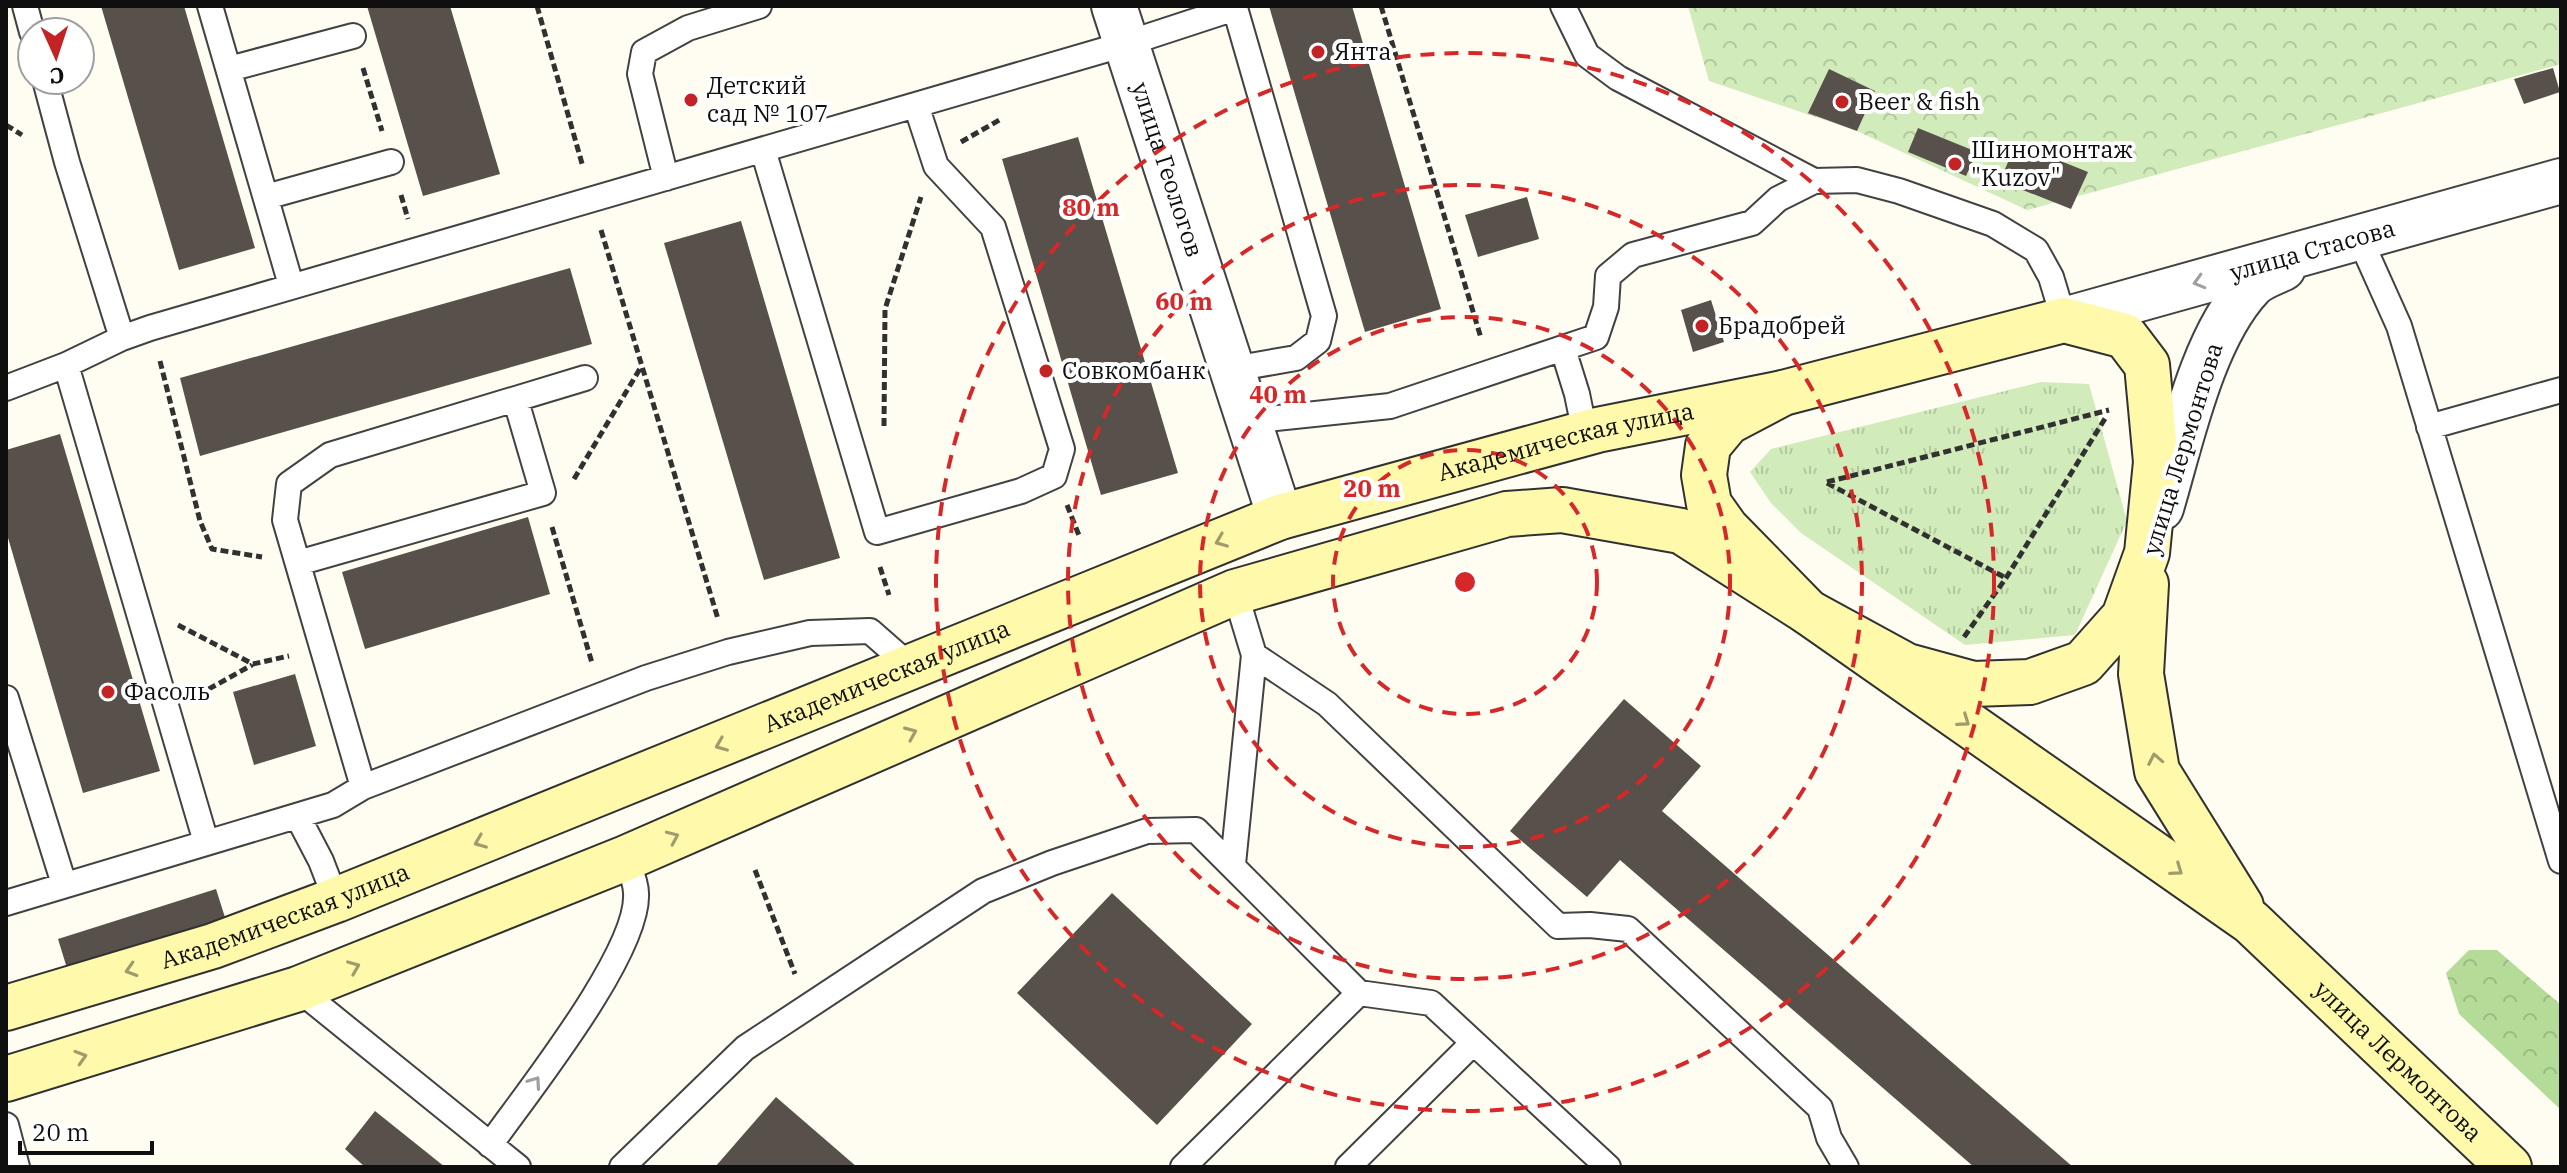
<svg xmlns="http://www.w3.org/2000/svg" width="2567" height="1173" viewBox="0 0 2567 1173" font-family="'IBM Plex Serif',serif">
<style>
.grass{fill:url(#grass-tufts)}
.forest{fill:url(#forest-crowns)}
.park{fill:url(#park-crowns)}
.building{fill:#58514b}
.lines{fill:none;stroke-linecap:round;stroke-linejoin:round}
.service-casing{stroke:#424242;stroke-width:28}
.minor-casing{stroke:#424242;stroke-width:48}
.tertiary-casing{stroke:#424242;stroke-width:48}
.secondary-casing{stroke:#313131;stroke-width:48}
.path{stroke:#313131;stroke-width:5;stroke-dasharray:8 4;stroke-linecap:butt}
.service{stroke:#fff;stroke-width:24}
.minor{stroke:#fff;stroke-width:44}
.tertiary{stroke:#fff;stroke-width:44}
.secondary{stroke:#fff9ac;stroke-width:44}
.oneway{stroke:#9f9f9f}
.oneway2{stroke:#9f9b6d}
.ring{fill:none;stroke:#d62828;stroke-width:4;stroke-dasharray:14 10}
.poi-dot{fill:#c32325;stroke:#fff;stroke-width:3}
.labels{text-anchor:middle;stroke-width:8;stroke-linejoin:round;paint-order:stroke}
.poi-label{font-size:24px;fill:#0f0f0f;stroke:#fff;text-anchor:start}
.street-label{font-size:24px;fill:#0f0f0f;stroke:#fff}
.centre{fill:#d62828;stroke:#fff;stroke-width:4}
.ring-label{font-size:24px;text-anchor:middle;font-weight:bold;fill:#d62828;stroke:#fff;stroke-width:8;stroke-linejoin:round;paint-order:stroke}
</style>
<defs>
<pattern id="grass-tufts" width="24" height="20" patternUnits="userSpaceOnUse" patternTransform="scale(2)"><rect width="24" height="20" fill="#d1ebba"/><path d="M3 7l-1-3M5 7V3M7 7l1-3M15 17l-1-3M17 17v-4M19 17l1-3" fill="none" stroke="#b2c89f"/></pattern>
<pattern id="forest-crowns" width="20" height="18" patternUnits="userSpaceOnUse" patternTransform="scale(2)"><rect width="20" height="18" fill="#b4dc98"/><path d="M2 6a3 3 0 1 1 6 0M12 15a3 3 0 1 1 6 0" fill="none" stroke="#9abc82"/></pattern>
<pattern id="park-crowns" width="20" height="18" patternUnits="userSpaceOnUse" patternTransform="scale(2)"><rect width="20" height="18" fill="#d1ebba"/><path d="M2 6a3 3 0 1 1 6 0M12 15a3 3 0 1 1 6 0" fill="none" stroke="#b2c89f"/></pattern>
</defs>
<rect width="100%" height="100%" fill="#fffdf1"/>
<path class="grass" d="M2041 382 2089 384 2127 521 2075 635 1965 645 1801 533 1771 503 1750 472 1771 449Z"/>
<path class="forest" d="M2469 950H2497L2561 1005V1110L2459 1014 2446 973Z"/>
<path class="park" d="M1688 6H2561V64L2027 210 1857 131 1709 81Z"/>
<path class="building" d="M101 6H184L255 248 179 270Z
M367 6H450L500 174 423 196Z
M1269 6H1352L1441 309 1365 332Z
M2553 68 2560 92 2524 104 2514 79Z
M1829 69 1875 91 1857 131 1808 113Z
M1918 128 1977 152 1966 176 1908 152Z
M1078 137 1178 473 1101 495 1002 159Z
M2016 143 2088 172 2071 209 2000 181Z
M1527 197 1539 239 1478 257 1465 215Z
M741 221 840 558 764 580 664 243Z
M570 268 592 344 200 456 180 378Z
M1711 300 1724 342 1693 352 1681 310Z
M60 434 160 771 83 793 6 531V450Z
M528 517 550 594 365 649 342 572Z
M295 674 316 746 254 765 233 692Z
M1624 699 1701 766 1662 811 2073 1167H1974L1620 860 1587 897 1510 831Z
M216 889 229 930 70 978 58 939Z
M1112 893 1252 1024 1157 1125 1017 993Z
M776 1097 857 1167H715Z
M375 1111 445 1167H365L345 1149Z"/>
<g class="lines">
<g class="service-casing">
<path id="service" d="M25 6 32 32
M210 6 291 285
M1563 6 1587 55 1618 78 1814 181
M229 69 353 36
M45 80 67 162 122 338
M763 150 877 532 1021 491 1054 476 1062 449 993 227 936 166 916 105
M666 178 640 74 644 52 688 28 759 6
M266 197 391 162
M2359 237 2399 326 2561 861
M1563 349 1577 394 1585 433
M66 365 206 842
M6 388 66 365 122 338 150 328 1125 44 1235 8 1324 316 1318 341 1296 358 1233 369
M1249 421 1390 406 1596 337 1606 307 1608 276 1633 255 1752 223 1778 199 1814 181 1857 180 1899 191 1993 224 2036 250 2051 277 2064 320
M2429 427 2561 390
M298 563 543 493 516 401
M1254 655 1327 704 1558 926 1590 925 1628 929 1820 1108 1829 1138 1846 1167
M6 698 64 884
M363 787 285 520 289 484 330 455 585 378
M298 817 321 861 336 900
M1233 864 1254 655 1235 592
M6 903 333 805 363 787 646 678 728 652 810 633 870 631 911 667
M298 989 518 1167
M1359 993 1431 1003 1608 1167
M6 1125 17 1167
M490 1145C526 1094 640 952 636 893 636 882 630 869 626 858
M622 1167 745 1048 983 891 1052 863 1147 831 1196 830 1359 993 1183 1167
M1348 1167 1473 1043"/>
</g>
<g class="minor-casing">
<g id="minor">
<path id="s1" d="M1114 6 1280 517"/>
</g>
</g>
<g class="tertiary-casing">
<g id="tertiary">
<path id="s2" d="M2064 320 2561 181"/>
<path d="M2161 508C2181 441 2202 338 2251 286 2258 278 2273 273 2283 268"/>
</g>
</g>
<g class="secondary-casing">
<g id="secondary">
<path d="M2064 320 2125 336 2147 365 2156 462 2147 553 2124 617 2083 663 2030 682 1973 684 1907 666 1808 612 1726 528 1709 504 1704 475 1708 446 1728 422 1783 393Z"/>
<path d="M2146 584 2141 674 2157 771 2241 906"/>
<path id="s3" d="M6 1008 213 946 336 900 1280 517 1597 430 1783 393"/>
<path id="s4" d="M6 1079 298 989 626 858 1235 592 1507 514 1562 510 1681 531 1808 612 2251 922 2509 1167"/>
</g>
</g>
<path class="path" d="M537 6 583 167
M1381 6 1481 338
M363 68 382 131
M6 125 22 135
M961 142 1001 119
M401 195 408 219
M601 230 718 619
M160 361 200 521 212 549 262 557
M884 426 885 309 921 197
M574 479 641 367
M1827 482 2109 410
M1827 483 2006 578
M1067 505 1080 538
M552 527 592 663
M880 567 889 595
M178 625 253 664 289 656
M1964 637 2006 578 2106 417
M198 695 252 665
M755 870 795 974"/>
<use href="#service" class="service"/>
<use href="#minor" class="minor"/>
<use href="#tertiary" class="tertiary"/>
<use href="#secondary" class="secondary"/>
</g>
<defs><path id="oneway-chevron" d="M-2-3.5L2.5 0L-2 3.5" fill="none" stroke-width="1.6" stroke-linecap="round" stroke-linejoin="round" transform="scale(2)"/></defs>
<g class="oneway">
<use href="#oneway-chevron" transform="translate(2199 282) rotate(164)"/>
<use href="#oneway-chevron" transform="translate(535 1082) rotate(-55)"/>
</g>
<g class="oneway2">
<use href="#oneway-chevron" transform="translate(1221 541) rotate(158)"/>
<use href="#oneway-chevron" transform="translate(1964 721) rotate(35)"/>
<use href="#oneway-chevron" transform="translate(911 733) rotate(-23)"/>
<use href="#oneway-chevron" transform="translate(721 745) rotate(158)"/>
<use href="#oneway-chevron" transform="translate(2155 759) rotate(-101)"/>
<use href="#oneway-chevron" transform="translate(673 837) rotate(-24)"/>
<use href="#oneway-chevron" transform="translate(480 842) rotate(158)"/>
<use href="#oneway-chevron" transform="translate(2177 870) rotate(35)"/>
<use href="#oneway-chevron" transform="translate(354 967) rotate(-22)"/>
<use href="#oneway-chevron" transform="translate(131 970) rotate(163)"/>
<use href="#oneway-chevron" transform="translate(81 1057) rotate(-17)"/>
</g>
<g class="ring">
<circle cx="1465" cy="582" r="132"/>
<circle cx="1465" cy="582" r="265"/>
<circle cx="1465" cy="582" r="397"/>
<circle cx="1465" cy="582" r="529"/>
</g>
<g class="poi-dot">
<circle cx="1318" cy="52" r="8"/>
<circle cx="691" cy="100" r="8"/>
<circle cx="1842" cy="102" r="8"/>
<circle cx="1955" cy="164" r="8"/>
<circle cx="1702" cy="326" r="8"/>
<circle cx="1046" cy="371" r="8"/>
<circle cx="108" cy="692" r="8"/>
</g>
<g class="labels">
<g class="poi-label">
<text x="1334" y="60">Янта</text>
<text x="707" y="94">Детский<tspan x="707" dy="28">сад № 107</tspan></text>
<text x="1858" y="110">Beer &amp; fish</text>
<text x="1971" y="158">Шиномонтаж<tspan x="1971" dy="28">"Kuzov"</tspan></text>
<text x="1718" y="334">Брадобрей</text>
<text x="1062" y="379">Совкомбанк</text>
<text x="124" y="700">Фасоль</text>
</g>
<g class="street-label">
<text dy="8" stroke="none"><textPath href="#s1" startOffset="172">улица Геологов</textPath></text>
<text dy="8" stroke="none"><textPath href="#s2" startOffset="258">улица Стасова</textPath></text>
<text dy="8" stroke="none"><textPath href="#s3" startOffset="1662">Академическая улица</textPath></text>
<text transform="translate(2183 449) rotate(-73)" y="8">улица Лермонтова</text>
<text dy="8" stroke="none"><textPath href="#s3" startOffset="942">Академическая улица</textPath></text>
<text dy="8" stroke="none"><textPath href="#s3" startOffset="294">Академическая улица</textPath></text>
<text dy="8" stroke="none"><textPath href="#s4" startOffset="2676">улица Лермонтова</textPath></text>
</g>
</g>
<circle cx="1465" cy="582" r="12" class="centre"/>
<g class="ring-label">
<text x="1091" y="216">80 m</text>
<text x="1184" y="310">60 m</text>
<text x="1278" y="403">40 m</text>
<text x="1372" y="497">20 m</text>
</g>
<rect width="2567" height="1173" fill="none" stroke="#0f0f0f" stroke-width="16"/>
<g transform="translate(56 56) rotate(177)"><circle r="38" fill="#ffffff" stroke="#9f9f9f" stroke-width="2"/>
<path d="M0-6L14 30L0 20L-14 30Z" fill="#c32325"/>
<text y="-12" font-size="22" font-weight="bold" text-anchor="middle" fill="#0f0f0f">С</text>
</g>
<path d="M20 1141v12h132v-12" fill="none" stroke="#0f0f0f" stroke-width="4"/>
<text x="32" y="1141" font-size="24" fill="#0f0f0f" stroke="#ffffff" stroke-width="6" paint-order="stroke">20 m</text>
</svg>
